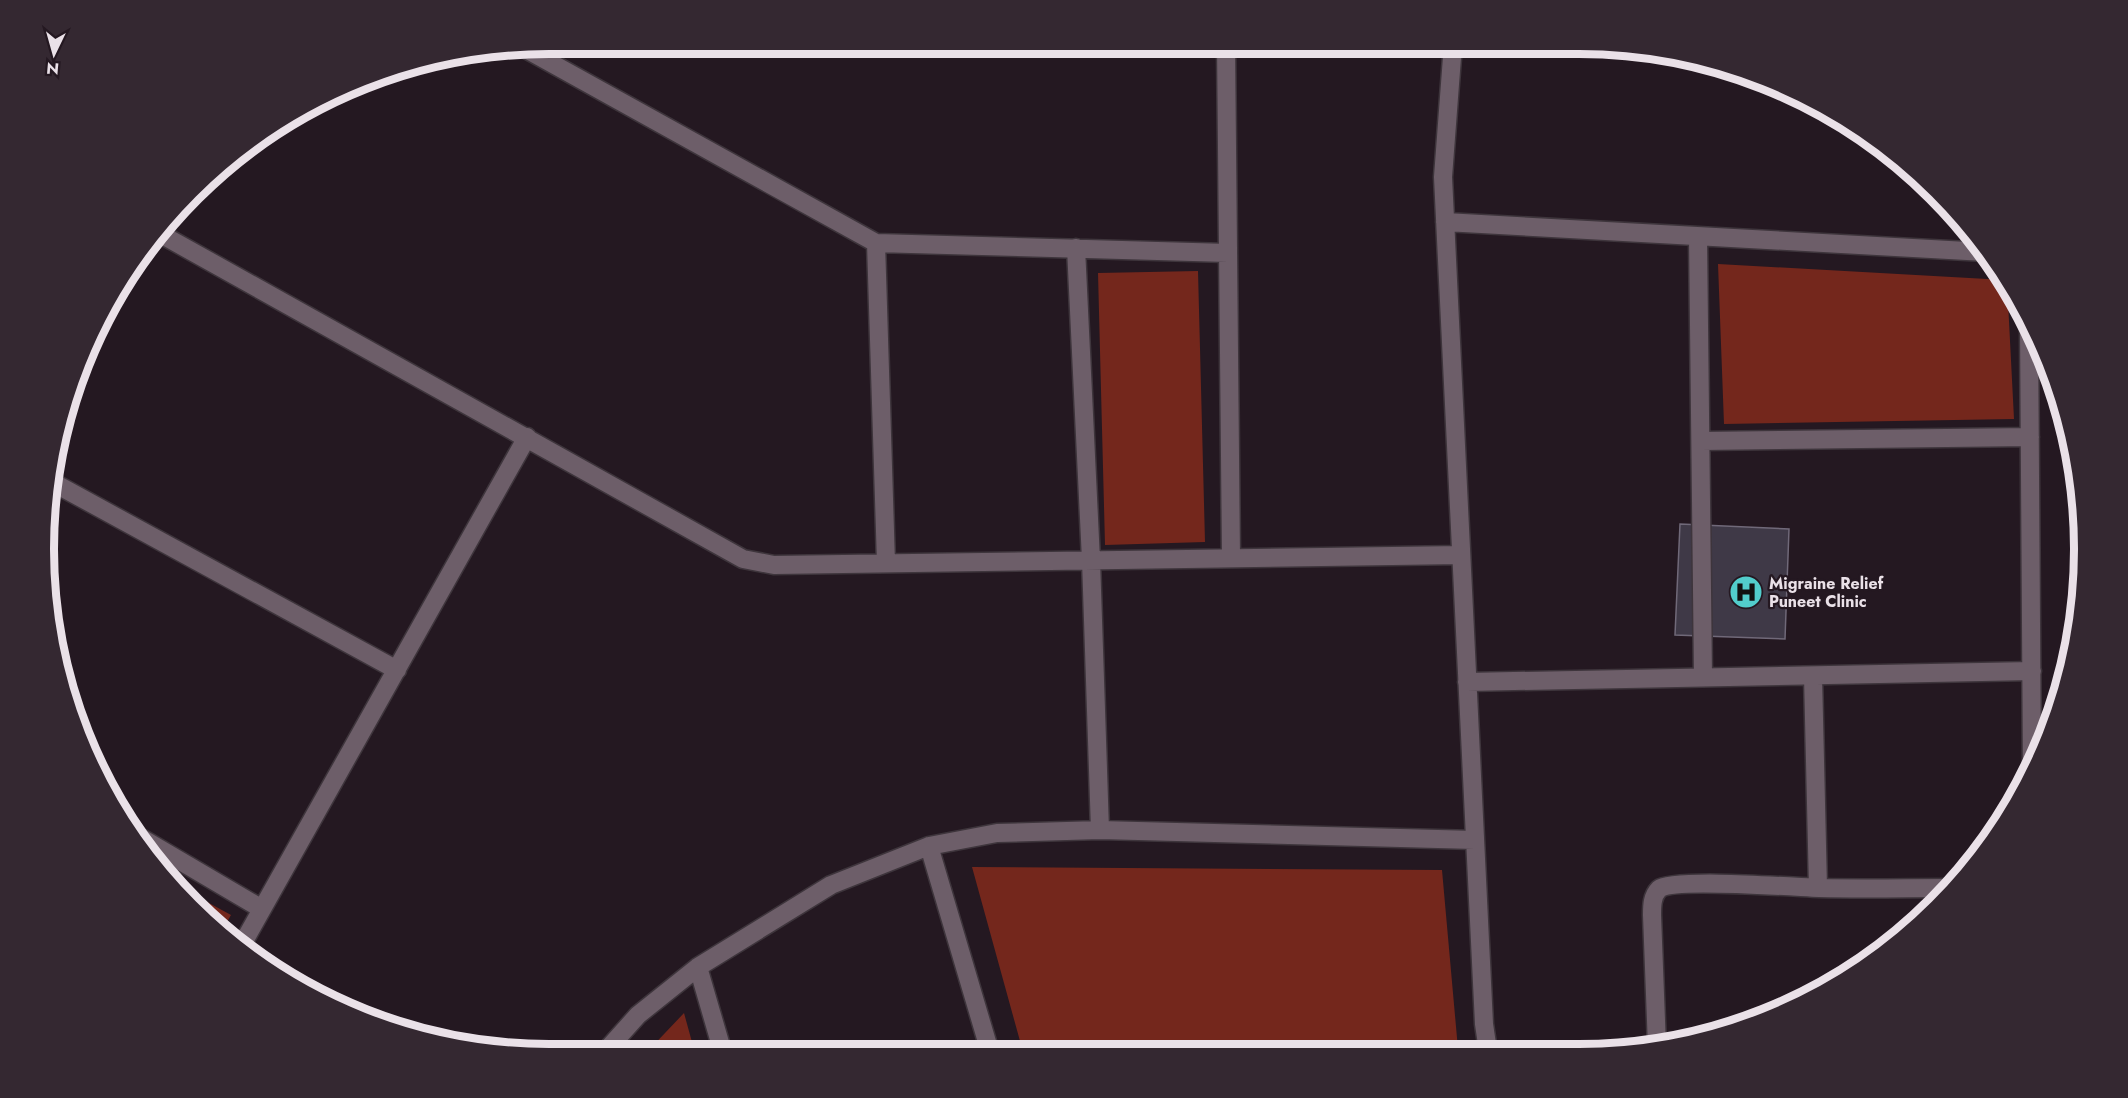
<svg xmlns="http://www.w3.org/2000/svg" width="2128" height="1098" viewBox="0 0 2128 1098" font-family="Jost,sans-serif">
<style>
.green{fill:#74271c}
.building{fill:#3f3947;stroke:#706979;stroke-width:1.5}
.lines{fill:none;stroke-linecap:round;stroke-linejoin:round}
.street-casing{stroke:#3e353c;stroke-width:21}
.street{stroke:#6d5e69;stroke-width:18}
.labels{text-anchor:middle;stroke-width:4.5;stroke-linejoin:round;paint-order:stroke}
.poi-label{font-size:16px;font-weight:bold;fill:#eae1e8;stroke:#241821;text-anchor:start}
.rim{fill:none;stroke:#eae1e8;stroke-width:8}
</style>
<rect width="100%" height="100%" fill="#241821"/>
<path class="green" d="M1718 264 2005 280 2007 282 2014 419 1724 424Z
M1198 271 1205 542 1105 545 1098 273Z
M972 867 1442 870 1458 1049 1450 1051 1023 1052Z
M176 885 231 915 223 929 191 906Z
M684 1013 695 1053H646Z"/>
<path class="building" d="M1680 524 1789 529 1785 639 1675 635Z"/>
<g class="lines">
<g class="street-casing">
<path id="street" d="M1226 44 1231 558
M1453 44 1443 177 1484 1024 1488 1051
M524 48 876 243 1228 253
M1445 222 1985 252
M157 232 743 559 774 565 1461 555
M1698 237 1703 677
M876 243 886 563
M1076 248 1091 560 1100 830
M2029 324 2032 772
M1701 441 2030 437
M52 482 397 670
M1813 676 1818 888
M1467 682 2032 671
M143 839 262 909
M929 846 990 1052
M243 943 527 437
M698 967 723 1053
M1657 1047 1652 915C1652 906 1652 896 1659 889 1673 878 1794 887 1819 888 1864 889 1908 888 1952 888
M604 1053 638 1015 698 967 831 885 929 846 997 833 1100 830 1475 840"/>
</g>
<use href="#street" class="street"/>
</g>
<defs>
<g id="hospital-disc" transform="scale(1.725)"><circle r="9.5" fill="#52cdcc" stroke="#241821"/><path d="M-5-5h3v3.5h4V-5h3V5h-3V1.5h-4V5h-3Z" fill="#111"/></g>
</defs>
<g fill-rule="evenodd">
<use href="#hospital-disc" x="1746" y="592"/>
</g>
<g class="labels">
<g class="poi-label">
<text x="1769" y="589">Migraine Relief<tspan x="1769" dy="18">Puneet Clinic</tspan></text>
</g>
</g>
<path d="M0 0H2128V1098H0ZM549 54H1579A495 495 0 0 1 2074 549V549A495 495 0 0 1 1579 1044H549A495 495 0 0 1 54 549V549A495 495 0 0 1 549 54Z" fill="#342831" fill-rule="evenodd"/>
<path class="rim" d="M549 54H1579A495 495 0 0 1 2074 549V549A495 495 0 0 1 1579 1044H549A495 495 0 0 1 54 549V549A495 495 0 0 1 549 54Z"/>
<g transform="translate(54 54) rotate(185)" stroke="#241821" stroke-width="4.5" paint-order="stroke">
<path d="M0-4.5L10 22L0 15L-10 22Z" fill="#eae1e8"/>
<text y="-9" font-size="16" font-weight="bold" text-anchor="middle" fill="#eae1e8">N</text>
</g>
</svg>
